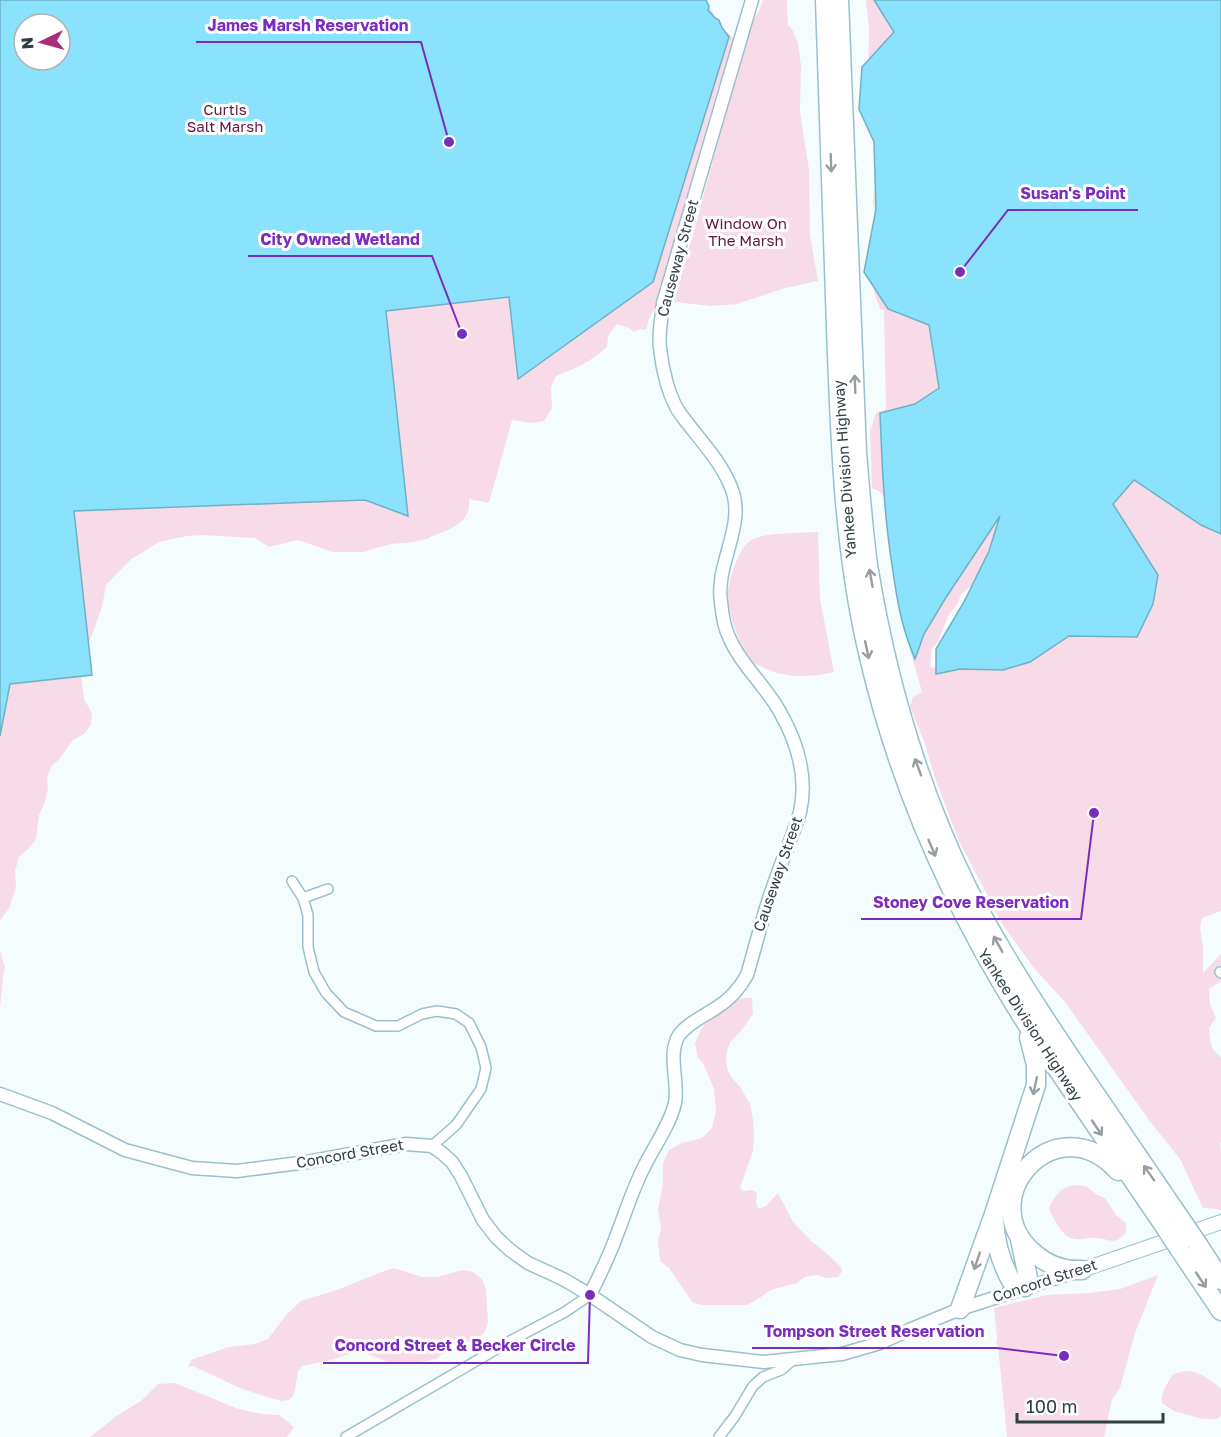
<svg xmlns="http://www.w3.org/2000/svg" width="1221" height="1437" viewBox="0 0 1221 1437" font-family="'Golos Text',sans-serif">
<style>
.green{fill:#f7dbe8;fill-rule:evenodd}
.water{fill:#8ae2fc;stroke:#6fb1c4;stroke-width:1.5;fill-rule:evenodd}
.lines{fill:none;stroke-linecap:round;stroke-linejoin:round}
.minor-casing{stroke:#9bc0cb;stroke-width:12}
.tertiary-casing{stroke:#9bc0cb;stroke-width:15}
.secondary-casing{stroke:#9bc0cb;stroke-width:16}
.motorway-casing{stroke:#9bc0cb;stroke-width:21}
.minor{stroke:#fff;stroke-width:9}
.tertiary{stroke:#fff;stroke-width:12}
.secondary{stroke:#fff;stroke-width:14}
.motorway{stroke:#fff;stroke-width:18}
.motorway-bridge-casing{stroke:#9bc0cb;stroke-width:21;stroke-linecap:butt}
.motorway-bridge{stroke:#fff;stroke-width:18}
.oneway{stroke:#979ea1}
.labels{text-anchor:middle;stroke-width:6;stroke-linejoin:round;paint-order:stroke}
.park-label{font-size:15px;fill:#641546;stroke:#fff}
.street-label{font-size:15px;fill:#2f3e43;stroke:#fff}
.leader{fill:none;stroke:#7b2cbf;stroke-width:2}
.callout-dot{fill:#7b2cbf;stroke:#fff;stroke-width:2}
.callout-label{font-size:16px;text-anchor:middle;font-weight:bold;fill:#7b2cbf;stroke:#fff;stroke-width:6;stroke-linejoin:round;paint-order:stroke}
</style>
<rect width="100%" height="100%" fill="#f4fcfe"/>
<path class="green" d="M0 0H702C710 3 712 12 717 20 722 27 728 33 734 39L715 98 658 301 649 319 646 330 641 329 634 332 629 328 617 324 608 336 607 347C592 361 575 369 556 376L551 387 552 408 544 421 531 423 512 420 489 503 469 499C472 523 449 530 430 537V539L429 538 414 542 391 544 363 552H333L298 540 269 547 255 538 202 535 187 536 159 542 130 560 106 585 102 607 86 651 81 673 84 699 92 713 91 725 84 734 73 740 61 757 51 767 47 777 48 788 45 802 39 815 36 839 30 847 19 857 15 871 16 887 9 908 0 921ZM24 24H60V60H24Z
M763 0H787L788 25 792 29 798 43 801 66 800 112 809 170 810 235 818 281 785 288 737 304 711 306 675 302 676 287 693 235 748 30C753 19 760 12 763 0Z
M866 0H1084L1221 375V911L1202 918 1200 928 1203 947V973L1221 954V981L1209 989 1210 1004 1216 1018 1209 1028C1210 1041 1210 1050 1221 1057V1142L1220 1144 1221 1152V1211L1218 1209 1203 1208 1180 1159 1149 1120 1065 1002 1034 968 1004 927 959 841 935 778 925 744 910 706 913 697 922 692 910 650 913 644 893 507 879 491 872 488 870 431 876 413 886 409 884 310 880 309 874 291 882 249 873 203 877 171 868 71 869 29ZM972 585 963 603 941 665 932 668 930 665 932 648 938 642 948 616 958 603 961 594Z
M818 532 820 599 834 672C810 678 784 678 762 667 761 666 755 664 754 663 741 650 730 618 728 600 726 586 738 549 750 541 762 532 801 533 818 532Z
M0 951 5 967 3 978 0 1008Z
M742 998H751L752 999 753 1014 741 1031 731 1041 727 1050 726 1060 728 1071 732 1078 740 1087 750 1104 753 1120 754 1135 753 1151 740 1188 743 1191 752 1190 757 1193 756 1203 759 1209 766 1206 778 1193 793 1222 811 1241 825 1252 841 1267 842 1271 838 1277 826 1278 816 1275 805 1277 797 1283 771 1290 755 1301 746 1305H703L693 1303 669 1268 660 1261 658 1240 661 1229 658 1209 663 1184V1163L669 1150 682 1143 702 1138 712 1128 716 1111 714 1089 703 1063 698 1058 695 1043 701 1030 710 1017 734 1000Z
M1076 1185 1086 1186 1096 1194 1105 1198 1116 1215 1126 1223V1233C1114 1246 1110 1239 1096 1238 1089 1237 1083 1240 1076 1239 1073 1239 1069 1238 1067 1236 1061 1232 1050 1214 1049 1208 1057 1193 1059 1188 1076 1185Z
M394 1268 422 1277H438L462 1270 473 1272 482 1279 486 1289 488 1323 485 1332 478 1338 459 1345 435 1359 420 1362H389L362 1352 353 1353 331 1360 302 1366 298 1371 294 1395 289 1400 281 1401 242 1389 193 1366 188 1367 191 1360 229 1347 255 1344 268 1339 287 1314 301 1301 337 1290 379 1273Z
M1158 1275 1135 1333 1120 1388 1112 1399 1104 1437H1007L998 1346 996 1344 997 1337 994 1308 1047 1295 1089 1293 1120 1289Z
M1186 1371C1198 1370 1212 1381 1221 1389V1416L1217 1419H1203L1174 1411 1162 1403C1161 1391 1167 1384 1173 1374Z
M175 1383 238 1409 262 1414 279 1415 294 1427 287 1437H90L118 1415 141 1401 158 1384Z"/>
<path class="water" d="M0 0H706L709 6 708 10 715 18 719 20 722 28 729 37 653 282 518 379 509 297 386 311 408 516 365 500 74 511 92 675 10 684 0 736ZM24 24H60V60H24Z
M874 0H1221V534L1201 525 1134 480 1113 504 1158 575 1153 604 1137 637 1069 636 1030 662 1003 670 960 669 936 674V649L964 602 989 551 1000 516 945 599 924 634 915 659C901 626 897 600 892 565 884 514 882 464 880 413L915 404 939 388 929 325 888 309 864 272 876 209 874 142 859 109 862 67 894 32Z"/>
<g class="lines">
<g class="minor-casing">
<path id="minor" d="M292 881 303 898 308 915V947L314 972 326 993 344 1012 376 1026H398L422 1014 437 1011 456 1014 469 1023 481 1047 486 1068 481 1089 456 1125 432 1146
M303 898 328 889
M1220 972 1221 973
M346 1437 512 1340 565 1312 590 1295
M719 1437 735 1416 753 1386 763 1377 781 1370 794 1359"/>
</g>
<g class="tertiary-casing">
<path id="tertiary" d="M0 1094 52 1113 125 1150 192 1168 237 1171 307 1162 406 1144 432 1146 442 1153 452 1162 461 1176 483 1220 496 1237 510 1250 528 1263 563 1279 590 1295 652 1337 680 1350 702 1355 764 1362 842 1354 880 1343 909 1330 960 1309 1075 1272
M590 1295C599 1276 609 1257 616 1237 625 1214 632 1191 643 1169 653 1148 670 1125 675 1103 679 1082 667 1054 679 1035 688 1023 704 1016 716 1008 729 1000 740 988 747 975 756 945 763 914 774 884 782 860 793 836 800 812 808 777 797 742 780 712 765 685 741 665 729 637 724 627 722 613 721 602 715 563 747 525 731 487 720 460 699 439 682 416 669 400 662 368 660 348 658 333 662 318 663 303L752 0"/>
</g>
<g class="secondary-casing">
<path id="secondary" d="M1082 1270 1221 1222"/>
</g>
<g class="motorway-casing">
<path id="motorway" d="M825 0C829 109 833 218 836 327 840 438 843 548 869 657 900 790 956 914 1030 1029L1165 1227
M839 0 857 452C860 489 863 527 868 565 886 676 918 788 968 889 1000 951 1038 1009 1077 1067 1112 1119 1147 1170 1182 1221
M994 1219C995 1242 1001 1264 1013 1284L1025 1287 1028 1278 1020 1239
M1197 1243 1221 1280
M1180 1250 1221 1311
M1082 1270C1065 1271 1048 1265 1035 1254 969 1200 1056 1102 1118 1171
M960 1309 994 1214 1036 1085V1065L1029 1037"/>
</g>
<use href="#minor" class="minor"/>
<use href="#tertiary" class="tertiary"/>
<use href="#secondary" class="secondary"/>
<use href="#motorway" class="motorway"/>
<g class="motorway-bridge-casing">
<path id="motorway-bridge" d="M1182 1221 1197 1243
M1165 1227 1180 1250"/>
</g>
<use href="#motorway-bridge" class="motorway-bridge"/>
</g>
<defs><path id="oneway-shaft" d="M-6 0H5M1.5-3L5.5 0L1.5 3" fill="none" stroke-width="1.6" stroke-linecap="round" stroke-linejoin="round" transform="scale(1.5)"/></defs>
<g class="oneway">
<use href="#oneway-shaft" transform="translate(831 163) rotate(88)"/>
<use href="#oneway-shaft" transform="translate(855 384) rotate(-92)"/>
<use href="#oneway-shaft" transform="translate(871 578) rotate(-100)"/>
<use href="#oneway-shaft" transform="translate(867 650) rotate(78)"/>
<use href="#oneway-shaft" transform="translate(918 767) rotate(-110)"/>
<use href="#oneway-shaft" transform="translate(932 848) rotate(67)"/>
<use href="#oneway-shaft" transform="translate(998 944) rotate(-119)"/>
<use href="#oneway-shaft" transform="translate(1035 1086) rotate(102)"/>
<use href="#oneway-shaft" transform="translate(1097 1128) rotate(56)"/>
<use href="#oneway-shaft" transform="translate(1149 1173) rotate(-125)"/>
<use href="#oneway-shaft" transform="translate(977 1261) rotate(109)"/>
<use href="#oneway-shaft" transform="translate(1201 1280) rotate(56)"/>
</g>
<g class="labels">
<g class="park-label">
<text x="225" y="115">Curtis<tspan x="225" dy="17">Salt Marsh</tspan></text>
<text x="746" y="229">Window On<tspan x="746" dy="17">The Marsh</tspan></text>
</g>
<g class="street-label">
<text transform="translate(678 258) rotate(-75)" y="5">Causeway Street</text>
<text transform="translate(845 469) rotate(-94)" y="5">Yankee Division Highway</text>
<text transform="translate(778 874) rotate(-71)" y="5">Causeway Street</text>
<text transform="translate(1030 1025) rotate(57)" y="5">Yankee Division Highway</text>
<text transform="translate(350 1154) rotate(-10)" y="5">Concord Street</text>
<text transform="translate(1045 1281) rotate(-18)" y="5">Concord Street</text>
</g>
</g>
<path class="leader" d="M449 142L421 42H196M960 272L1008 210H1138M462 334L432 256H248M1094 813L1081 919H861M1064 1356L997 1348H752M590 1295L588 1363H323"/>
<g class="callout-dot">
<circle cx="449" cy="142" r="6"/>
<circle cx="960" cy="272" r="6"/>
<circle cx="462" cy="334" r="6"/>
<circle cx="1094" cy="813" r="6"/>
<circle cx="1064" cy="1356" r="6"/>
<circle cx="590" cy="1295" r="6"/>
</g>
<g class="callout-label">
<text x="308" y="31">James Marsh Reservation</text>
<text x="1073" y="199">Susan's Point</text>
<text x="340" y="245">City Owned Wetland</text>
<text x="971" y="908">Stoney Cove Reservation</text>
<text x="874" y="1337">Tompson Street Reservation</text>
<text x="455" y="1351">Concord Street &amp; Becker Circle</text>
</g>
<g transform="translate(42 42) rotate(265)"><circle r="28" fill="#ffffff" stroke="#acb2b4" stroke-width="1.5"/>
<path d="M0-4.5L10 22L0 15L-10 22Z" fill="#ab2c7a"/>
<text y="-9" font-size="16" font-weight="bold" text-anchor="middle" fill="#2f3e43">N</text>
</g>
<path d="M1017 1413v9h146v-9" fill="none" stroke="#2f3e43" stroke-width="3"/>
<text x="1026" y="1413" font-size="18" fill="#2f3e43" stroke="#ffffff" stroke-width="4.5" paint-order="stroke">100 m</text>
</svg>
